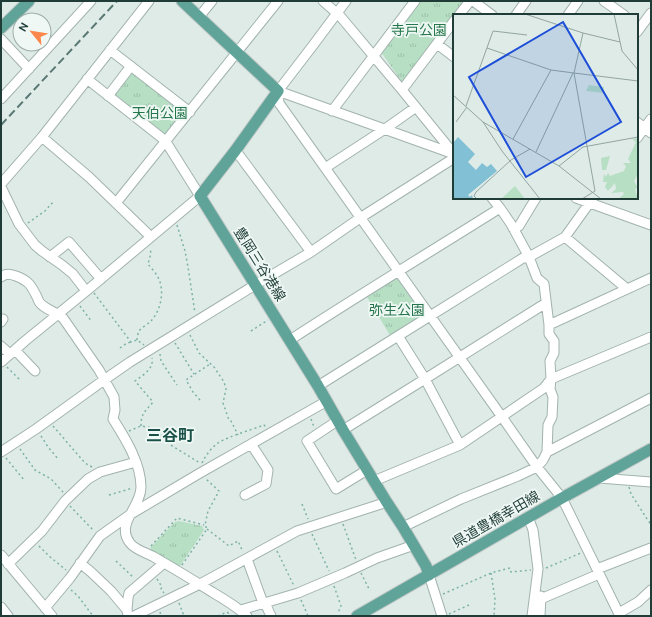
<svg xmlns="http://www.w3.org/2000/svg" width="652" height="617" viewBox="0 0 652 617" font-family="Ubuntu,'Noto Sans JP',sans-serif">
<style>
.grass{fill:url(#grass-tufts)}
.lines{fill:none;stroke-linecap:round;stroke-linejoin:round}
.minor-casing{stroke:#a2b3af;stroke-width:11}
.major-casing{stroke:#c0c8c7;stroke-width:13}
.path{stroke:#7db2a6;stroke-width:1.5;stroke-dasharray:2 3;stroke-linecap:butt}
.minor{stroke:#fff;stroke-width:9}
.major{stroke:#60a499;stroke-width:11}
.rail{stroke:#597873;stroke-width:2;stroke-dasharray:8 4;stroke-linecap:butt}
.labels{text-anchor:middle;stroke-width:3.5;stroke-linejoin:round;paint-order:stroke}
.park-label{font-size:14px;fill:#26764c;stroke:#eff8f4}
.street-label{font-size:14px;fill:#1f3c37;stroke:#eff8f4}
.quarter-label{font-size:16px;font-weight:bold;fill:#195047;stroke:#eff8f4}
.inset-road{fill:none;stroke:#92a5a1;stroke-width:1}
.view{fill:#1d4ed8;fill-opacity:0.15;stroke:#1d4ed8;stroke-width:2}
.inset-edge{fill:none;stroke:#1f3c37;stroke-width:2}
</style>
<defs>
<pattern id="grass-tufts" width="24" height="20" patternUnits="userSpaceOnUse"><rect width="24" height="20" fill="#b6dfc4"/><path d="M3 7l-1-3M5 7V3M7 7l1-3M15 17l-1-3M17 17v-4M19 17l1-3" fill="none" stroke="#9cc0a9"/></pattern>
</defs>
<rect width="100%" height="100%" fill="#dfebe7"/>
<path class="grass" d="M419 1H464L461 8 457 9 402 82 381 52Z
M132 70 184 110V114L166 136 112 96Z
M397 277 424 316 391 337 367 297Z
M179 521 202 526 204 530 180 566H177L150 550 151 547 175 522Z"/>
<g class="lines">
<g class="minor-casing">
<path id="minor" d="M346 1 314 44 278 91 279 103 502 417 537 467 562 498 620 616
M473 1 492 15
M604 1 624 15
M459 15 470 1
M516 15 526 1
M568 15 578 1
M199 17 212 1
M637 32 651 13
M1 39 29 69
M437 44 454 57
M110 50 190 112
M402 90 454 21
M278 91 454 154
M108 96 131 66
M1 99 91 1
M332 111 415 1
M637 122 651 133
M42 137 89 177 151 237
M637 138 651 119
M235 151 239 155 311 252
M325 168 385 129 416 107
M1 184 42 137 149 1
M1 187 19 224 35 245 42 251 62 265 73 274 86 291
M576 198 651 225
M116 203 278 1
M513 228 519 226 536 198
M565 237 627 289
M50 257 69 242 101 279
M1 277C6 273 10 274 16 276 29 281 31 285 37 297 38 300 39 303 42 305 49 311 56 312 63 318L99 370 114 397 115 410 113 419C125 438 141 463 141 487 141 507 115 524 130 543 135 550 147 553 154 557 173 568 193 580 212 592 224 599 236 606 247 616
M1 322 3 319
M549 325 651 278
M398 336 425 379 460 445
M290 340C359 295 430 252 500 208
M1 346 10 354
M15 350 35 371
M1 362 25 341 90 288 200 196 166 142 162 138 87 79
M318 386 398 336 523 258 529 257 565 237 593 198
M337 421 307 441 336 489 367 470
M343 430 425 379 546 303
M1 452 36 429 104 380 130 362 255 285 311 252 360 218 451 160 454 154 402 90 340 16 323 1
M547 452 651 398
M599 478 651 482
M374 481 460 445 544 388 551 379 651 337
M245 495 266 484 268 470 251 444
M528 517 533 530 538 569 532 616
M403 527 461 499 518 476 537 467 543 460 547 452 548 425 552 417 553 397 550 389 551 379 550 361 554 353V341L549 334V325L544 284 537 278 529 257 511 224 500 208 492 198
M1 555 52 616
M247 559 263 603
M80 563 91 572 111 591 127 610 128 616
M8 564 42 531 65 501 88 479 100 472 136 462
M597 569 651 548
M429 575 442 616
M536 601 599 574
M265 603 271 616
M1 607 8 616
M45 608 70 578 100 536 107 531 131 514 200 473 327 401
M127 610 128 598 129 593 164 563
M241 610 298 593 345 573 377 558 414 545
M619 613 638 602 651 590
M134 616 200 584 297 531 381 504 386 501
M540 616 541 596"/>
</g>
<g class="major-casing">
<path id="major" d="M182 1 278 91 235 151 200 196 318 386 343 430 386 501 403 527 426 566 429 575
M1 28 29 1
M357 616 562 498 651 449"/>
</g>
<path class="path" d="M28 223 45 211 53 202
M177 225 185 251 188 267 195 313
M94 293 131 342 137 340 144 345
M80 306 92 322
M251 331 268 320
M190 335 199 353 214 367 224 382 226 389 223 403 229 420 231 421 238 435
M137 340C137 337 138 333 139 331 142 327 148 324 151 321 160 311 164 295 160 282 158 275 152 269 148 264L151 253 150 249
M175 343 194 374
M120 348 127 343 131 342
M160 354 161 361 177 385
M7 367 21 381
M200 400 193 392 186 380 210 364
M311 419 314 427
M53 426 85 463 92 467
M141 426C141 413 145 412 153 402L135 381C143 375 154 369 152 358
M129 431 141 426 152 428 158 432 169 444 200 463
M41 436 48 447 59 460
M20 449 35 470 51 479 63 492
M6 458 24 480
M202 463C206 455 211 448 218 443 229 436 251 430 264 425L266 427
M629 487 631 494 651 525
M109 495 133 488
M302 504 308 519
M70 506 94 531
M343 524 356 560
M207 529 229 546 238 541 243 552
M312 534 329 571
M39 546 49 556 66 570
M151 546 177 518 204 525
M277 551 294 586
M116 561 134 578
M182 565 207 529 205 525 208 511 219 491 206 479
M546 568 581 553
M361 573 370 591
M491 573 495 599 494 616
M157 579 162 587 161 589 164 593
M334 586 341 606 339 610 340 612
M71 590 78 596 93 616
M443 594 491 573 510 568 511 572 531 570
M301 600 308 616
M179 603 184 616
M160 612 161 616
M449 614 469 605
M218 616 227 612 232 616"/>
<use href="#minor" class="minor"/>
<use href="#major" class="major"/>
<path class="rail" d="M1 125 117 1"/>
</g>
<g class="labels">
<g class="park-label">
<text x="419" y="35">寺戸公園</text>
<text x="160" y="118">天伯公園</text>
<text x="397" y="315">弥生公園</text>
</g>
<g class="street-label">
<text transform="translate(260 264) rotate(58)" y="5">豊岡三谷港線</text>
<text transform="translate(496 519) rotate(-30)" y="5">県道豊橋幸田線</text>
</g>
<g class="quarter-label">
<text x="170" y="441">三谷町</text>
</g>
</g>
<g transform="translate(453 14)">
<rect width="185" height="185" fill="#dfebe7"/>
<path d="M136 71 151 73V79L133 77ZM157 142 153 156H149L148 144ZM62 172 72 185H48Z" fill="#b6dfc4"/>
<path d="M185 124V160L181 167 185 174 182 175 185 185H165L171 180 170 178 158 179 163 175 162 169 155 177 152 173 154 168H150L151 160 153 163 155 159 157 162 171 157 173 152 170 149H178L175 145 183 128 179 125Z" fill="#b6dfc4"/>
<path d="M5 123 22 140 15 148 23 156 29 149 34 153 38 150 44 157 15 181 17 183 19 181 20 185H0V129Z" fill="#82c1d5"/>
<path class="inset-road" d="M161 0 169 37 185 56M130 19 167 28M34 34 98 56M121 59 142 177 129 185M121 59 185 67M0 81 30 108 106 152 148 185M13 92 40 17 74 21M3 108 14 93M30 108 49 137 87 185M60 125 98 56 121 59 130 19 72 0M83 138 120 59M106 152 130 133 185 123M24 185 21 182 23 178 58 146 77 135"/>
<path class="view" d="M110 8 168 108 73 163 16 63Z"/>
<rect width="185" height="185" class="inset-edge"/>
</g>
<rect width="652" height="617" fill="none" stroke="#1f3c37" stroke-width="4"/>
<g transform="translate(32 32) rotate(300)"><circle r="19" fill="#eff8f4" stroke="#9cada8"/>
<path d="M0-3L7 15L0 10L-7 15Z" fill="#fc874c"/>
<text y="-6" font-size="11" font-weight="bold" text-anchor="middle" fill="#1f3c37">N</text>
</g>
</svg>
